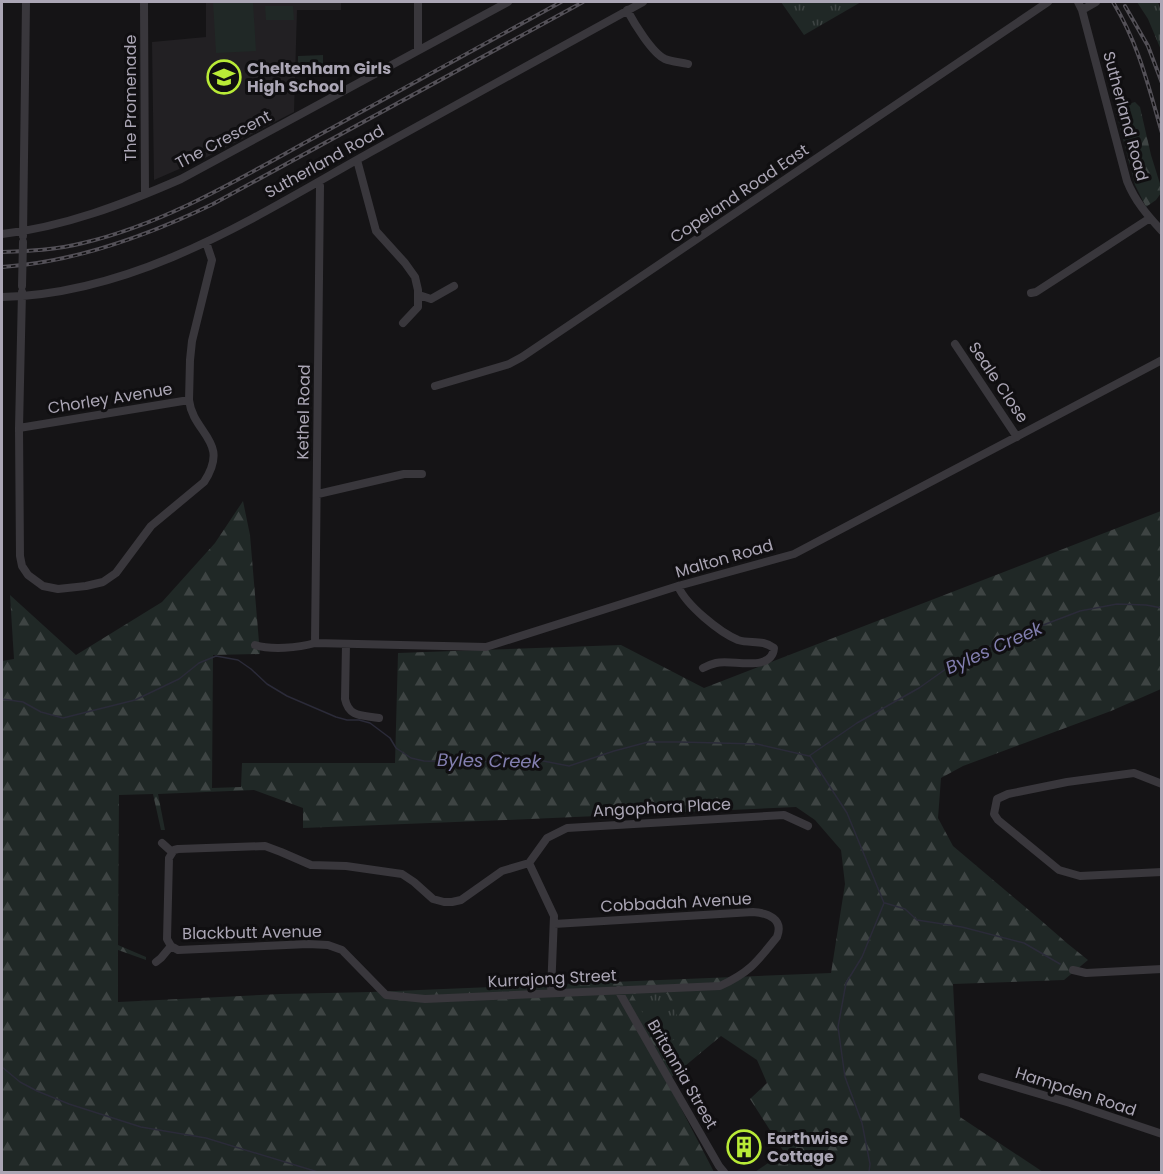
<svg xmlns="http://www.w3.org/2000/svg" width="1163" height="1174" viewBox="0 0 1163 1174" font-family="Poppins,sans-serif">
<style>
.built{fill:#222023}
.green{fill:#202826}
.forest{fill:url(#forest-firs);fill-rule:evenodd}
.park{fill:url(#park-tufts)}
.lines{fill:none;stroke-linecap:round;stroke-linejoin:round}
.stream{stroke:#2b2b39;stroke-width:1.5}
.minor{stroke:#39373c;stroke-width:8}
.rail-casing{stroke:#535057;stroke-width:4}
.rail{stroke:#100f11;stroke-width:1.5;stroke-dasharray:4.5;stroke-linecap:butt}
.minor-bridge{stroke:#39373c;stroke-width:8}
.labels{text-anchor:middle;stroke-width:6;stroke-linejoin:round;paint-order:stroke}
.poi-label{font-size:16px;font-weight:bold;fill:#aba6b5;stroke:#100f11;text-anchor:start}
.street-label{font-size:16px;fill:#aba6b5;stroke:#100f11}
.water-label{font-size:18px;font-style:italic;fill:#827eaf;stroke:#100f11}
</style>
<defs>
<pattern id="forest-firs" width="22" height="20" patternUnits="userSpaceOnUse" patternTransform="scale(1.5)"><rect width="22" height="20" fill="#202826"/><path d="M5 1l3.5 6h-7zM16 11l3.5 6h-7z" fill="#3e4443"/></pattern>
<pattern id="park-tufts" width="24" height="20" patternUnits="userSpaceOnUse" patternTransform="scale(1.5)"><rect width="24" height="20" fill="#202826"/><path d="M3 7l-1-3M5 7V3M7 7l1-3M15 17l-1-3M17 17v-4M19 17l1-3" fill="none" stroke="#3e4443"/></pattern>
</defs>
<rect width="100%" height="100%" fill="#151416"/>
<path class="built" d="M206 2H341V10H297L294 112 207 157 154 180 152 42 206 37Z"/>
<path class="green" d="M213 2H253L256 51 216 53Z
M265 6H293L294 20H266Z
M323 55V70H298V56Z"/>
<path class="forest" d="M1135 102 1140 107 1151 155 1161 187V193L1156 200 1146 207 1135 185 1115 108Z
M243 501 250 535 260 654 213 655 212 788 241 787 242 763H395L398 653 621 645 704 688 1161 511V689L1111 711 963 766 941 778 938 818 953 846 1037 917 1068 944 1088 960 1064 980 953 984 960 1117 1043 1172H755L784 1152 750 1099 767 1083 757 1060 721 1036 667 1081 714 1172H2V661L14 659 10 595 76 655 162 602 215 543ZM254 790 303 808V828L506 820 796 807 815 820 841 850 845 884 831 973 371 992 281 994 118 1002V950L146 960V957L118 945 119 795 153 794 161 830H165L158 794Z"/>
<path class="park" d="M781 2H861L804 35Z
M1137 2H1158L1161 12V50L1148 19Z
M632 994H667L685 1033 662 1047Z"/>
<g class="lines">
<path class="stream" d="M2 699 23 702 41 712 63 718 135 700 179 679 199 663 216 656 238 660 251 669 267 684 287 696 336 717 347 720H359L370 723 390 738 396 748 411 758 424 761 475 762 533 759 569 766 614 751 648 742H680L757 744 809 756 857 723 919 688 960 659 1017 635 1080 611 1117 604 1146 605 1162 608
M810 756 847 813 884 903 862 957 846 983 838 1027 845 1077 862 1123 870 1164 869 1172
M885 903 905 909 917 920 962 927 1024 943 1060 964
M2 1067 20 1082 37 1091 69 1104 141 1127 206 1138 318 1172"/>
<path class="minor" d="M144 2 145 194
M418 2V50
M1078 2 1082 10 1127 181C1135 201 1147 215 1162 231
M627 10C634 23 652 53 665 59 672 62 681 62 688 64
M1082 10 1096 2
M357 160 376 231 405 263 415 277 418 290V307L403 323
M2 234C64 227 124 204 181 179L508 2
M23 236 26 2
M22 292 19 428 20 556 22 566 28 575 43 586 58 589 86 586 103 582 116 573 151 526 204 482C231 441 193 434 189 400
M1031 293 1036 292 1150 218
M419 295 431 299 454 286
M2 297C137 294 255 217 369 153 461 103 552 52 643 2
M955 344 1017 437
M435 386 509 364 522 357 1048 2
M19 428 189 400 190 360 192 341 212 260 206 242
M318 494 404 474H422
M678 586C686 605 719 632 738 640 751 644 762 639 774 648 772 673 732 659 716 663 712 664 707 666 703 668
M315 643 320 186 319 182
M346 644 345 699C349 718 363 715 379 718
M255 645C271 650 298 648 315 643L486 647 678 586 794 554 1162 360
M1162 784 1134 773 1067 782 1008 794 997 799 994 814 998 820 1059 870 1080 876 1162 872
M162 843 172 852
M529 863 547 838 567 828 784 815 808 826
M156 962 161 958 171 946
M1073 970 1086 973 1162 969
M618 990 663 1069 719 1166 724 1172
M551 992 554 916 529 863 502 871 461 900 452 902H444L433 899 414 882 402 874 346 866 311 865 281 852 265 846 178 849 174 850 169 858 167 939 171 946 178 950 308 944 328 945 342 950 386 995 425 999 720 986C750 972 757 962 777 937 784 919 768 913 753 912L554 924
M982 1077 1070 1103 1162 1134"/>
<g class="rail-casing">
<path id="rail" d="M1113 2C1139 45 1148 85 1162 133
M1125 6 1148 46 1162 83
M2 252C29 251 56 250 83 243 172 222 250 172 330 129 407 86 484 44 561 2
M2 267C76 262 147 236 213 204L583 2"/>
</g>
<use href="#rail" class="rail"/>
<path class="minor-bridge" d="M22 286 23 242"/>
</g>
<defs>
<g id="school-ring" transform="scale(1.725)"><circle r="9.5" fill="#100f11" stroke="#b9eb37" stroke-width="1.5"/><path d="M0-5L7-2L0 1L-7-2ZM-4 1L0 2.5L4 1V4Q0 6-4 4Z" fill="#b9eb37"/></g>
<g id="building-ring" transform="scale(1.725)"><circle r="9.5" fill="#100f11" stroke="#b9eb37" stroke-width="1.5"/><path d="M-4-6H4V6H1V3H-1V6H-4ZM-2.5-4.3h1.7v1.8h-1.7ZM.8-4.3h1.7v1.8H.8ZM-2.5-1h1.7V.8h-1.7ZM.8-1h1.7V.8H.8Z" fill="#b9eb37"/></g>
</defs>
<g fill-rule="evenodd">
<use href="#school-ring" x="224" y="77"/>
<use href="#building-ring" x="744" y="1147"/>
</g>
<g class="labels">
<g class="poi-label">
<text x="247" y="74">Cheltenham Girls<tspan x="247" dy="18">High School</tspan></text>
<text x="767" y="1144">Earthwise<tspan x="767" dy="18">Cottage</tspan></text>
</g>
<g class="street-label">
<text transform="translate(130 98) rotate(-90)" y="6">The Promenade</text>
<text transform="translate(1126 116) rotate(75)" y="6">Sutherland Road</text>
<text transform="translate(223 139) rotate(-28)" y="6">The Crescent</text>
<text transform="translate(324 161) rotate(-29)" y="6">Sutherland Road</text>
<text transform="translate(739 193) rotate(-34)" y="6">Copeland Road East</text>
<text transform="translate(999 382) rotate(56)" y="6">Seale Close</text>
<text transform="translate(110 398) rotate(-9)" y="6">Chorley Avenue</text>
<text transform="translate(303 412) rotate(-89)" y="6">Kethel Road</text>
<text transform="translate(724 558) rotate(-16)" y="6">Malton Road</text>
<text transform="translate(662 807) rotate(-3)" y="6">Angophora Place</text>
<text transform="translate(676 902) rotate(-3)" y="6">Cobbadah Avenue</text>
<text transform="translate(252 932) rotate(-1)" y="6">Blackbutt Avenue</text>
<text transform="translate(552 978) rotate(-3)" y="6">Kurrajong Street</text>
<text transform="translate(683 1074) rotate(60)" y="6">Britannia Street</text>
<text transform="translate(1076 1091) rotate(18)" y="6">Hampden Road</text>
</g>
<g class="water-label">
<text transform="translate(994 648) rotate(-24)" y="6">Byles Creek</text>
<text transform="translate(489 761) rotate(1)" y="6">Byles Creek</text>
</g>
</g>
<rect width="1163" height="1174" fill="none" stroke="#aba6b5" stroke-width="6"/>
</svg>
